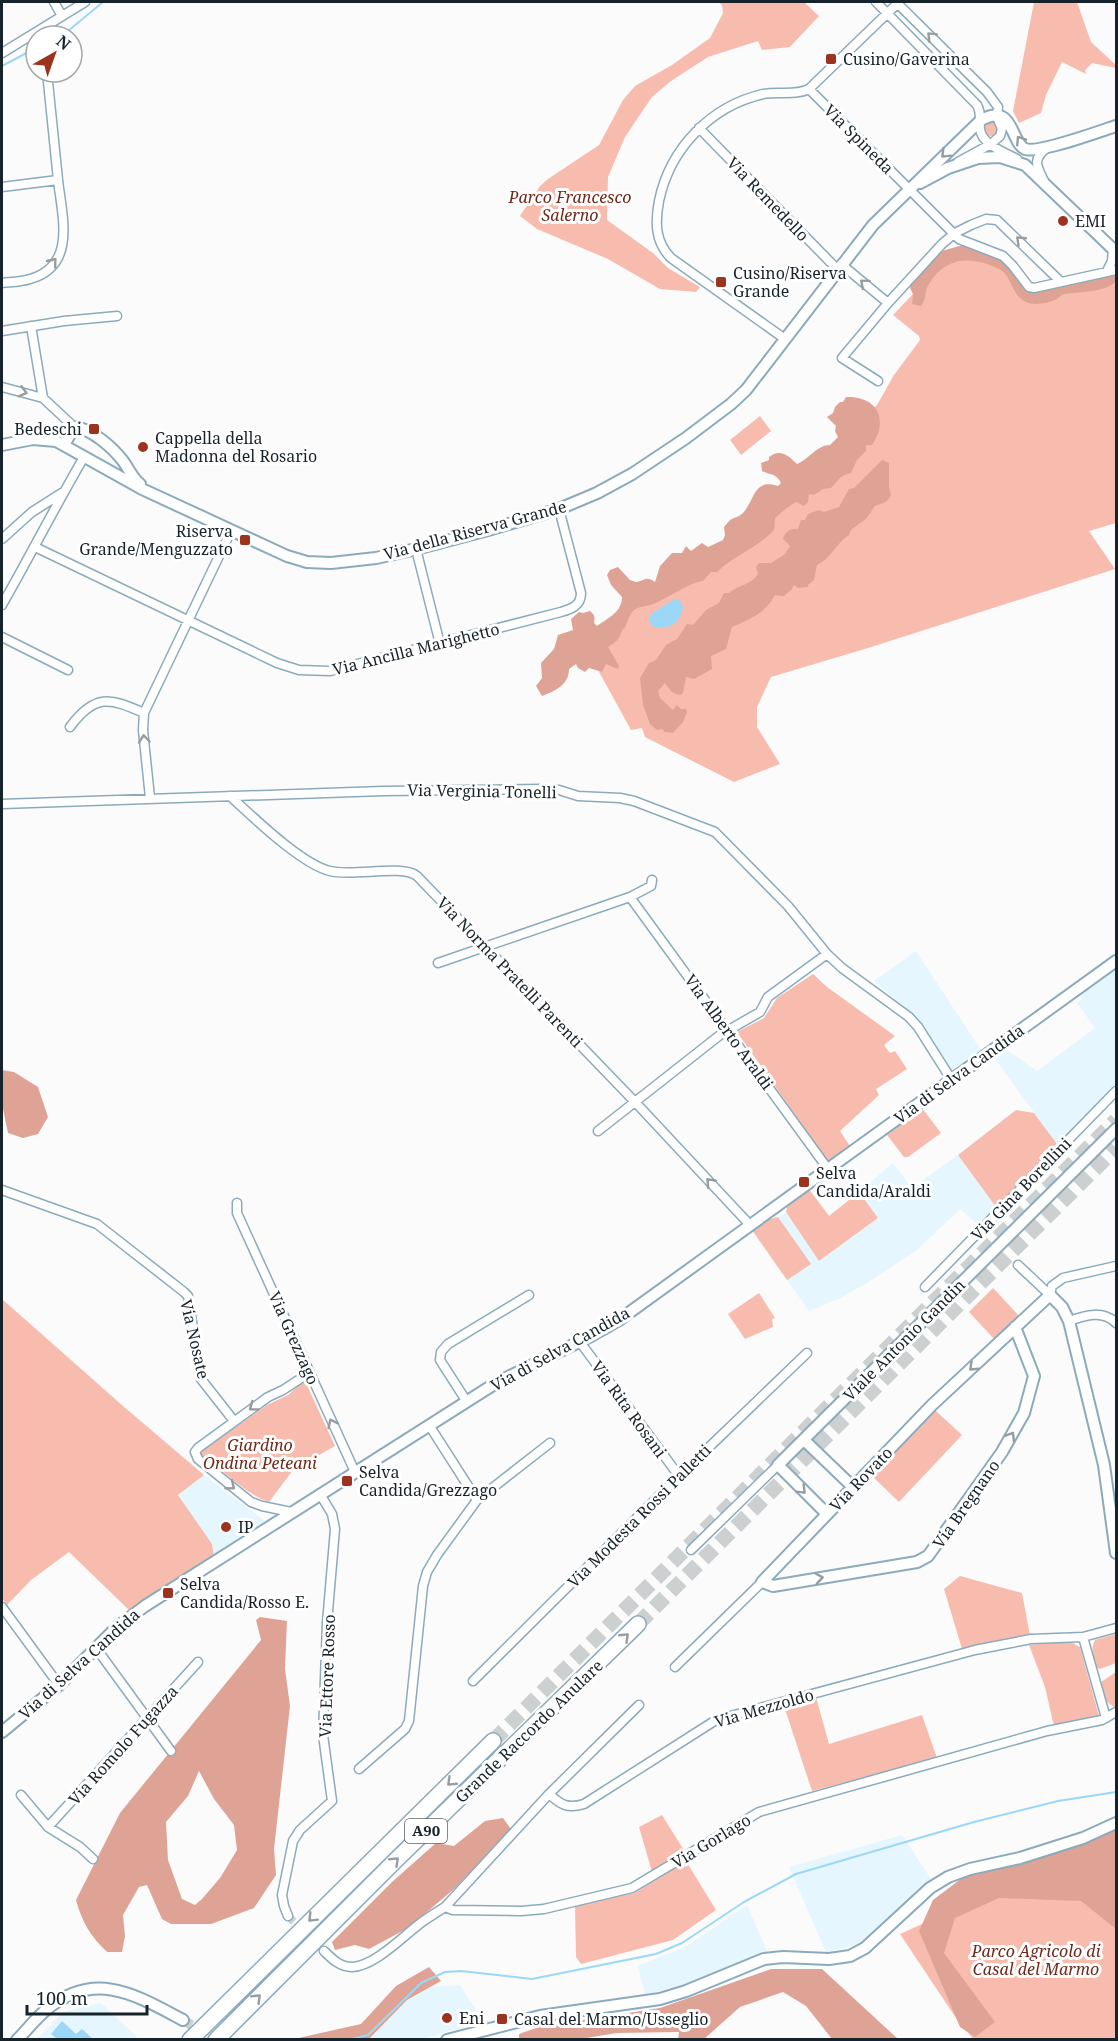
<svg xmlns="http://www.w3.org/2000/svg" width="1118" height="2041" viewBox="0 0 1118 2041" font-family="'Noto Serif',serif">
<style>
.built{fill:#e5f6ff}
.green{fill:#f8bcaf}
.forest{fill:#dfa395;fill-rule:evenodd}
.water{fill:#9bd8f7}
.lines{fill:none;stroke-linecap:round;stroke-linejoin:round}
.stream{stroke:#9bd8f7;stroke-width:2}
.street-tunnel{stroke:#cdd0d1;stroke-width:8;stroke-dasharray:8 4;stroke-linecap:butt}
.secondary-tunnel{stroke:#cdd0d1;stroke-width:10;stroke-dasharray:10 5;stroke-linecap:butt}
.highway-tunnel{stroke:#cdd0d1;stroke-width:15;stroke-dasharray:15 8;stroke-linecap:butt}
.street-casing{stroke:#8babbc;stroke-width:11}
.secondary-casing{stroke:#8babbc;stroke-width:14}
.highway-casing{stroke:#8babbc;stroke-width:18}
.street{stroke:#fff;stroke-width:8}
.secondary{stroke:#fff;stroke-width:10}
.highway{stroke:#fff;stroke-width:15}
.oneway{stroke:#969c9f}
.poi-dot{fill:#9c331e;stroke:#fff;stroke-width:2}
.labels{text-anchor:middle;stroke-width:6;stroke-linejoin:round;paint-order:stroke}
.shield{fill:#fff;stroke:#5c656a;stroke-width:1.5}
.shield-label{font-size:15px;font-weight:bold;fill:#16232a}
.poi-label{font-size:16px;fill:#16232a;stroke:#fff;text-anchor:start}
.street-label{font-size:16px;fill:#16232a;stroke:#fff}
.park-label{font-size:16px;font-style:italic;fill:#6f2819;stroke:#fff}
</style>
<rect width="100%" height="100%" fill="#fbfbfb"/>
<path class="built" d="M916 951 981 1050 952 1073 916 1017 874 981Z
M1116 968V1086L1057 1144 993 1056 1007 1047 1008 1051 1037 1071 1095 1028 1077 1003 1082 999 1079 995Z
M958 1155 996 1207 977 1224 960 1209 917 1250 867 1283 838 1299 809 1311 787 1280 810 1264 778 1217 786 1212 820 1261 878 1218 859 1192 893 1163 912 1188Z
M204 1475 265 1521 214 1557 178 1495Z
M902 1835 931 1879 867 1939 852 1946 826 1952 789 1867Z
M747 1905 767 1951 703 1979 645 1995 638 1966 687 1946Z
M460 1985 484 2022 420 2039 369 2040 407 2000 432 1987Z
M101 2003 137 2037 134 2040H36L63 2012Z"/>
<path class="green" d="M718 2H804L819 16 790 47 762 50 758 41 708 57 671 81 652 97 625 137 608 177 607 220 653 253 668 268 700 287 696 292 660 289 608 259 537 229 520 216 540 186 548 179 599 145 623 100 635 86 672 65 710 38 723 13 722 5Z
M1034 2H1077L1091 42 1116 65V68L1092 63 1085 70 1086 74 1062 62 1046 95 1041 113 1019 123 1013 111Z
M984 129a7 7 0 1 1 14 0a7 7 0 1 1-14 0Z
M963 245 1028 287 1114 273 1116 275V523L1089 531 1115 569 868 648 771 677 757 707V727L780 764 734 782 645 737 642 728 631 730 598 670 572 646 658 594 794 487 877 405 894 375 920 340 919 336 893 315 913 294C907 281 925 263 935 255 942 249 954 248 963 245Z
M760 416 771 431 741 455 730 440Z
M813 974 827 987 895 1036 884 1045 890 1053 895 1051 907 1069 876 1089 879 1095 840 1131 850 1146 828 1162 737 1032 764 1018 777 998Z
M922 1108 941 1133 908 1157H904L887 1135Z
M1016 1110 1034 1113 1057 1144 996 1207 958 1155Z
M809 1189 829 1216 859 1192 878 1218 819 1261 786 1212 788 1204Z
M778 1217 811 1264 787 1280 752 1230 762 1221Z
M993 1288 1020 1317 995 1340 969 1312Z
M759 1293 775 1318 772 1319 773 1327 745 1339 728 1314Z
M2 1299 123 1406 204 1475 178 1495 212 1544 214 1557 149 1596 130 1611 69 1552 31 1580 7 1605 2 1598Z
M303 1382 306 1383 335 1446 293 1470 269 1502C243 1493 226 1470 202 1458L200 1454 203 1450 267 1405 288 1395Z
M935 1410 962 1435 899 1502 872 1476Z
M960 1576 1022 1593 1030 1635 962 1649 944 1589Z
M1116 1634V1663L1100 1669 1097 1668C1094 1659 1090 1649 1095 1640Z
M1069 1641 1080 1647 1099 1716 1054 1726 1045 1687 1029 1645Z
M1116 1672V1706L1114 1707 1106 1701 1101 1682Z
M816 1697 829 1744 922 1715 937 1758 812 1791 784 1706Z
M662 1815 685 1852 652 1872 639 1827Z
M1116 1832V2039H973L954 2015 900 1934 1101 1843Z
M686 1861 716 1910 673 1940 581 1964 576 1957 575 1905 635 1893Z"/>
<path class="forest" d="M963 245 998 251 1028 287 1114 273 1116 281C1108 292 1078 292 1065 294 1061 294 1060 297 1057 299 1050 303 1034 306 1026 302 1012 296 1012 278 1001 270 974 256 946 255 929 284 924 291 927 299 921 306L912 304 913 294 910 288 913 279 937 253Z
M846 397C878 396 889 420 872 445H866V451L857 460 851 473C840 475 839 480 831 488L823 489 814 495 809 494 808 502 804 506 796 502C792 504 776 516 775 519 774 524 776 528 772 532 757 548 732 557 717 572H711L703 581C693 581 667 598 656 603 648 607 640 605 633 611 629 616 627 622 625 628L622 630C619 640 616 642 608 647L619 666 618 669 606 664 602 672 589 668 585 672 578 668 576 664 569 669C569 685 555 691 542 696L536 686 542 678 541 663 554 649 558 635 573 630 571 619 579 612 583 613 590 611C595 615 595 617 594 623L597 626C608 618 622 612 622 597L611 585 607 575 610 570 618 567 630 580 636 582C644 581 646 575 655 582L660 566 672 553H682L686 546 691 551 702 543 708 547 723 540 725 535 724 527C726 525 728 522 730 520 735 517 739 517 743 513 755 500 753 478 778 486L781 483C776 473 770 475 762 471L761 463 769 460V457C780 448 789 456 797 464 809 459 817 445 830 445L838 437 835 431 836 426 827 417 833 413 835 407 840 402H843Z
M882 460 889 463V487L891 495C886 504 883 503 875 506L866 519 851 530 849 535C836 543 831 559 817 565L814 580 808 585V587L798 588 794 585 792 589 784 596 775 595C766 613 750 619 732 627L726 649 711 656 712 669 694 679 686 677 683 693 680 695C671 693 670 690 665 683L658 691 660 698 673 710 677 705 681 709H686L687 712 683 722 673 733 664 732 663 729 657 730 650 724 643 705 640 678 649 663 656 660 666 645 677 639 687 624 693 625 706 610 719 603 724 593H729C738 585 751 585 758 574L756 567 759 563H771L785 554 790 546 783 539C785 532 790 528 798 529L801 520H805L808 514 819 510 824 512 839 507 849 489 854 488Z
M2 1070 14 1072 38 1087 48 1117 38 1134 23 1138 8 1133 2 1104Z
M260 1617 287 1621 285 1669 290 1706 274 1849 276 1875 254 1908 211 1924H171L162 1919 147 1885 139 1887 123 1915 125 1936 122 1952H107C91 1937 82 1922 76 1900L120 1813 261 1640 256 1620ZM199 1771 214 1799 234 1825 237 1850 220 1878 202 1899 195 1905 182 1899 168 1860 166 1822 188 1796Z
M503 1818 511 1829 454 1889 408 1928 369 1949 355 1945 335 1950 332 1942 392 1882 436 1843 454 1846 485 1821Z
M1116 1827V1929L1081 1901 999 1898 955 1918 944 1953 995 2022 975 2037 960 2027 919 1931 933 1900 966 1875Z
M429 1967 441 1981 407 2000 369 2039H294L361 2024 396 1986Z
M771 1969H822L898 2039H832L806 2006 783 1992 740 2007 704 2039H678L679 2032 617 2033 580 2039H519V2034L539 2027 660 2008Z"/>
<path class="water" d="M673 600H679L683 606C682 622 667 632 652 626L649 620 651 614Z
M62 2021 76 2034 82 2029 93 2039H57L51 2034Z"/>
<g class="lines">
<path class="stream" d="M59 36 68 31 103 2
M2 66 36 48
M348 2040 368 2035 421 1983 445 1972 461 1971 532 1979 656 1954 682 1943 744 1902 796 1874 974 1822 1058 1801 1116 1792"/>
<path class="street-tunnel" d="M288 1916 324 1951"/>
<path class="secondary-tunnel" d="M183 2020 216 2040"/>
<path class="highway-tunnel" d="M638 1624 1116 1148
M493 1741 1116 1120"/>
<g class="street-casing">
<path id="street" d="M54 2 62 16
M876 2 977 105C982 114 979 120 980 129 981 144 1006 153 1017 159
M896 2 987 92 998 107 997 117 1002 129 1000 136 991 144 958 162
M2 53 85 2
M47 72 58 180
M809 89 959 239 1003 256 1013 266 1029 287 1034 288 1116 270
M699 128 837 269
M1044 181C1036 165 1032 159 1048 147
M2 187 58 180C62 216 77 266 30 279 21 282 11 282 2 283
M841 264 888 303
M1107 271 1112 261 1113 249
M31 326 43 398
M2 331 64 321 117 316
M785 339 671 258C655 242 655 222 659 201 670 148 711 106 763 94 778 91 795 96 809 89L898 3
M878 381 842 358 888 303 942 244 955 233 971 225 986 219 997 220 1061 282
M2 387 43 398 74 427
M2 539 32 512 62 493
M35 547 277 663 299 670 330 671 561 612C571 609 581 606 581 593L559 509
M416 549 440 644
M2 605C30 556 56 505 84 457
M2 637 68 670
M70 727C95 693 110 698 144 713
M230 796C253 817 301 864 330 871 353 877 402 864 417 876L636 1103 750 1225
M150 798 143 730 144 713 231 531
M2 804 383 791 541 789 559 790 578 796 620 798 634 801 715 832 788 906 827 954 768 997 760 1012 720 1035 598 1131
M630 897 651 886 652 880
M827 954 842 968 909 1017 918 1027 951 1079
M438 963 630 897 828 1169
M2 1190 97 1224 184 1292 188 1296 201 1379 234 1421
M237 1203V1213L355 1472
M1018 1265 1050 1295
M925 1287 1116 1091
M1050 1295 1052 1286 1063 1278 1116 1266
M1069 1321C1086 1315 1103 1310 1116 1323
M580 1342 679 1476
M467 1402 440 1360 441 1352 448 1344 529 1295
M429 1425 477 1500
M291 1512 262 1506 251 1502 198 1459 195 1452 198 1448 268 1397 283 1390 309 1373
M691 1550 778 1465
M2 1607 59 1685
M1083 1637 1106 1718
M96 1648 171 1751
M675 1667 762 1582
M473 1681 679 1476 807 1353
M359 1769 405 1729 409 1721 423 1586 427 1572 437 1555 477 1500 550 1443
M549 1794 639 1705
M21 1795 48 1827 80 1847 93 1859
M48 1827 198 1662
M445 1907 549 1794C561 1805 568 1809 584 1804L716 1720 975 1650 1031 1639 1083 1637 1116 1628
M288 1916 284 1906 282 1895 293 1841 300 1830 332 1801 323 1735 327 1623 335 1529 332 1514 320 1494
M324 1951C332 1959 340 1967 352 1967 375 1966 403 1936 422 1922 429 1917 437 1912 445 1907L453 1910 521 1911 544 1909 632 1888 759 1812 1047 1731 1102 1720 1116 1712"/>
</g>
<g class="secondary-casing">
<path id="secondary" d="M920 183 948 168 978 158 1000 157 1025 165 1116 252
M2 445 33 439 56 441 142 489 287 556 307 562 331 563 376 558 416 549 488 530 559 509 597 493 632 474 686 438 731 404 746 390 873 225 981 120C1014 102 1010 142 1025 149 1038 154 1100 131 1116 126
M64 445 74 427C91 428 113 448 123 461 129 469 132 478 140 484
M1015 1327 1034 1376 1024 1413 1002 1452 928 1556 917 1562 773 1586 762 1582 932 1405 1050 1295 1062 1307 1069 1321 1104 1465 1116 1553
M804 1440 854 1488
M827 1514 778 1465 1116 1129
M2 1732 59 1685 117 1627 145 1606 496 1383 591 1336 619 1320 1116 961
M17 2040C27 2030 36 2018 46 2010 95 1969 136 1995 183 2020
M447 2040 540 2016 660 1999 686 1991 764 1959 783 1957 829 1959 850 1956 865 1948 930 1888 948 1877 970 1869 1020 1858 1083 1838 1116 1823"/>
</g>
<g class="highway-casing">
<path id="highway" d="M190 2040 493 1741
M216 2040 395 1861 638 1624"/>
</g>
<use href="#street" class="street"/>
<use href="#secondary" class="secondary"/>
<use href="#highway" class="highway"/>
</g>
<defs><path id="oneway-chevron" d="M-2-3.5L2.5 0L-2 3.5" fill="none" stroke-width="1.6" stroke-linecap="round" stroke-linejoin="round" transform="scale(1.5)"/></defs>
<g class="oneway">
<use href="#oneway-chevron" transform="translate(931 36) rotate(-135)"/>
<use href="#oneway-chevron" transform="translate(1020 140) rotate(-123)"/>
<use href="#oneway-chevron" transform="translate(945 154) rotate(135)"/>
<use href="#oneway-chevron" transform="translate(1020 240) rotate(-136)"/>
<use href="#oneway-chevron" transform="translate(53 262) rotate(-51)"/>
<use href="#oneway-chevron" transform="translate(864 283) rotate(-140)"/>
<use href="#oneway-chevron" transform="translate(23 392) rotate(14)"/>
<use href="#oneway-chevron" transform="translate(144 739) rotate(-95)"/>
<use href="#oneway-chevron" transform="translate(710 1182) rotate(-133)"/>
<use href="#oneway-chevron" transform="translate(973 1367) rotate(137)"/>
<use href="#oneway-chevron" transform="translate(253 1407) rotate(144)"/>
<use href="#oneway-chevron" transform="translate(332 1423) rotate(-115)"/>
<use href="#oneway-chevron" transform="translate(1011 1436) rotate(-59)"/>
<use href="#oneway-chevron" transform="translate(231 1486) rotate(39)"/>
<use href="#oneway-chevron" transform="translate(802 1490) rotate(45)"/>
<use href="#oneway-chevron" transform="translate(819 1578) rotate(-9)"/>
<use href="#oneway-chevron" transform="translate(625 1637) rotate(-44)"/>
<use href="#oneway-chevron" transform="translate(451 1782) rotate(136)"/>
<use href="#oneway-chevron" transform="translate(395 1861) rotate(-44)"/>
<use href="#oneway-chevron" transform="translate(312 1918) rotate(135)"/>
<use href="#oneway-chevron" transform="translate(257 1998) rotate(-45)"/>
</g>
<g class="poi-dot">
<rect x="825" y="53" width="12" height="12" rx="3"/>
<circle cx="1063" cy="221" r="6"/>
<rect x="715" y="276" width="12" height="12" rx="3"/>
<rect x="88" y="423" width="12" height="12" rx="3"/>
<circle cx="143" cy="447" r="6"/>
<rect x="239" y="534" width="12" height="12" rx="3"/>
<rect x="798" y="1176" width="12" height="12" rx="3"/>
<rect x="341" y="1475" width="12" height="12" rx="3"/>
<circle cx="226" cy="1527" r="6"/>
<rect x="162" y="1587" width="12" height="12" rx="3"/>
<circle cx="447" cy="2018" r="6"/>
<rect x="496" y="2013" width="12" height="12" rx="3"/>
</g>
<g class="labels">
<rect class="shield" x="405" y="1819" width="42" height="24" rx="4.5"/>
<g class="shield-label">
<text x="426" y="1836">A90</text>
</g>
<g class="poi-label">
<text x="843" y="65">Cusino/Gaverina</text>
<text x="1075" y="227">EMI</text>
<text x="733" y="279">Cusino/Riserva<tspan x="733" dy="18">Grande</tspan></text>
<text x="82" y="435" text-anchor="end">Bedeschi</text>
<text x="155" y="444">Cappella della<tspan x="155" dy="18">Madonna del Rosario</tspan></text>
<text x="233" y="537" text-anchor="end">Riserva<tspan x="233" dy="18">Grande/Menguzzato</tspan></text>
<text x="816" y="1179">Selva<tspan x="816" dy="18">Candida/Araldi</tspan></text>
<text x="359" y="1478">Selva<tspan x="359" dy="18">Candida/Grezzago</tspan></text>
<text x="238" y="1533">IP</text>
<text x="180" y="1590">Selva<tspan x="180" dy="18">Candida/Rosso E.</tspan></text>
<text x="459" y="2024">Eni</text>
<text x="514" y="2025">Casal del Marmo/Usseglio</text>
</g>
<g class="street-label">
<text transform="translate(859 139) rotate(45)" y="6">Via Spineda</text>
<text transform="translate(768 199) rotate(46)" y="6">Via Remedello</text>
<text transform="translate(475 530) rotate(-15)" y="6">Via della Riserva Grande</text>
<text transform="translate(416 649) rotate(-14)" y="6">Via Ancilla Marighetto</text>
<text transform="translate(482 791) rotate(1)" y="6">Via Verginia Tonelli</text>
<text transform="translate(510 972) rotate(46)" y="6">Via Norma Pratelli Parenti</text>
<text transform="translate(729 1032) rotate(54)" y="6">Via Alberto Araldi</text>
<text transform="translate(959 1074) rotate(-36)" y="6">Via di Selva Candida</text>
<text transform="translate(1021 1189) rotate(-46)" y="6">Via Gina Borellini</text>
<text transform="translate(294 1338) rotate(66)" y="6">Via Grezzago</text>
<text transform="translate(195 1339) rotate(77)" y="6">Via Nosate</text>
<text transform="translate(904 1340) rotate(-45)" y="6">Viale Antonio Gandin</text>
<text transform="translate(560 1349) rotate(-29)" y="6">Via di Selva Candida</text>
<text transform="translate(629 1409) rotate(54)" y="6">Via Rita Rosani</text>
<text transform="translate(861 1479) rotate(-46)" y="6">Via Rovato</text>
<text transform="translate(966 1504) rotate(-55)" y="6">Via Bregnano</text>
<text transform="translate(639 1516) rotate(-45)" y="6">Via Modesta Rossi Palletti</text>
<text transform="translate(79 1664) rotate(-42)" y="6">Via di Selva Candida</text>
<text transform="translate(327 1676) rotate(-88)" y="6">Via Ettore Rosso</text>
<text transform="translate(764 1708) rotate(-16)" y="6">Via Mezzoldo</text>
<text transform="translate(529 1731) rotate(-44)" y="6">Grande Raccordo Anulare</text>
<text transform="translate(123 1745) rotate(-48)" y="6">Via Romolo Fugazza</text>
<text transform="translate(711 1841) rotate(-31)" y="6">Via Gorlago</text>
</g>
<g class="park-label">
<text x="570" y="203">Parco Francesco<tspan x="570" dy="18">Salerno</tspan></text>
<text x="260" y="1451">Giardino<tspan x="260" dy="18">Ondina Peteani</tspan></text>
<text x="1036" y="1957">Parco Agricolo di<tspan x="1036" dy="18">Casal del Marmo</tspan></text>
</g>
</g>
<rect width="1118" height="2041" fill="none" stroke="#16232a" stroke-width="6"/>
<g transform="translate(54 54) rotate(40)"><circle r="28" fill="#ffffff" stroke="#a2a7aa" stroke-width="1.5"/>
<path d="M0-4.5L10 22L0 15L-10 22Z" fill="#9c331e"/>
<text y="-9" font-size="16" font-weight="bold" text-anchor="middle" fill="#16232a">N</text>
</g>
<path d="M27 2005v9h120v-9" fill="none" stroke="#16232a" stroke-width="3"/>
<text x="36" y="2005" font-size="18" fill="#16232a" stroke="#ffffff" stroke-width="4.5" paint-order="stroke">100 m</text>
</svg>
